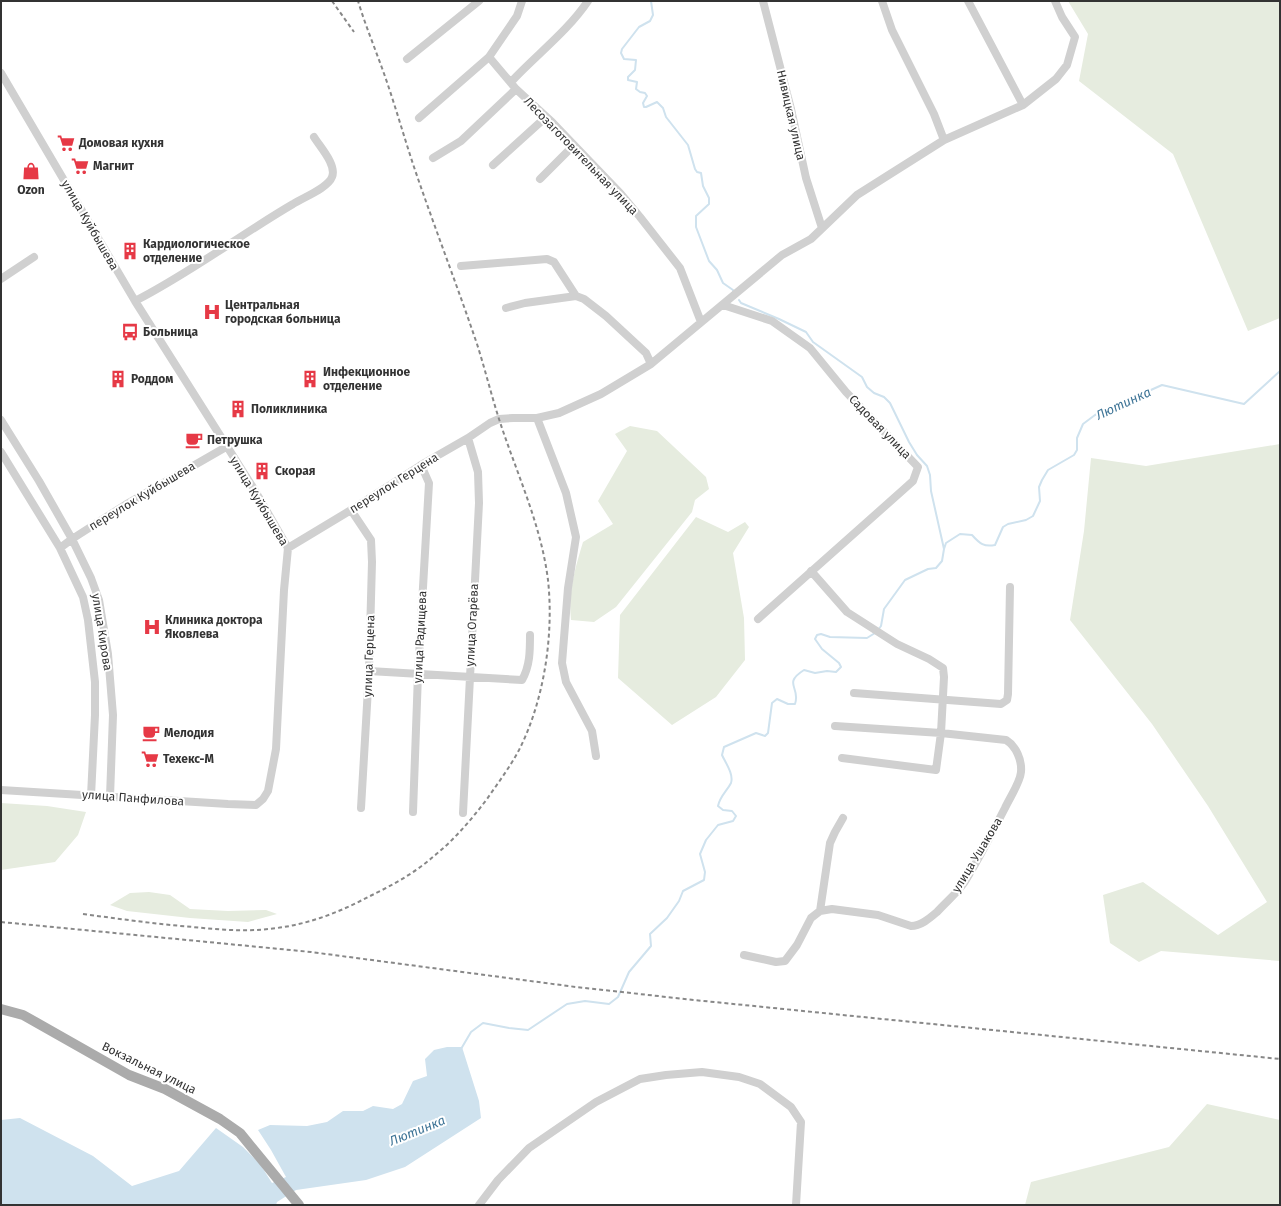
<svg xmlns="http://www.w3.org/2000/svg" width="1281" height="1206" viewBox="0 0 1281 1206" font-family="'Fira Sans',sans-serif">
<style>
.green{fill:#e6ecdf}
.water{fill:#cfe2ee}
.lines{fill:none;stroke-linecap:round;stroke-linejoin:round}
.stream{stroke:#cfe2ee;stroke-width:2}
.minor{stroke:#d0d0d0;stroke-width:8}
.major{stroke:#ababab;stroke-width:10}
.rail{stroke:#888;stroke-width:2;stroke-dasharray:4 3;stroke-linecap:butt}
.labels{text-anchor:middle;stroke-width:4;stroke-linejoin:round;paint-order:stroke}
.street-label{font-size:12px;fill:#333;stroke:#fff}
.poi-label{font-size:12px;font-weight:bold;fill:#333;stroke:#fff;text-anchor:start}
.water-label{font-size:13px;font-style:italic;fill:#3f7597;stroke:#fff}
</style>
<rect width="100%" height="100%" fill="#fff"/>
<path class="green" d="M1068 1H1280V318L1248 331 1173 154 1079 81 1088 34Z
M630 426 657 431 706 477 709 489 695 500 692 512 616 607 594 622 571 620C568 591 575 569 583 542L613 524 598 501 627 451 615 434Z
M1280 444V961L1161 951 1139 962 1110 943 1103 895 1143 882 1218 935 1267 902 1208 806 1152 724 1070 620 1084 531 1091 458 1146 466Z
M696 517 728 532 745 522 749 527 733 553 744 618 745 660 716 697 672 725 618 678 620 615Z
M1 803 47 806 86 812 78 835 55 862 1 870Z
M149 892 170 895 190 909 228 911 266 910 277 914 248 922 190 918 127 911 110 905 130 893Z
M1207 1104 1280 1120V1205H1025L1031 1182 1169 1147Z"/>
<path class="water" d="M447 1047H462L479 1101 481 1118 405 1167 366 1180 296 1190 277 1202 276 1205H1V1120L20 1118 93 1156 132 1186 179 1171 216 1128 243 1147 260 1164 272 1183 286 1177 271 1150 258 1130 270 1125 307 1126 327 1122 343 1111H363L373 1106 393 1109 402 1104 413 1081 427 1076 425 1059 434 1050Z"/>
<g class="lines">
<path class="stream" d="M651 1 653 15 650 21 639 27 622 49 621 53 624 59 636 60 635 70 628 77V80L637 82 636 89 640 92 645 93 647 96 643 103 644 107H646L657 102 663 108 666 117 688 145 695 169 697 172 701 173 703 186 709 198V204L696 216V227L709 261 717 270 723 283 733 290V292
M739 300 741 303 779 319 806 332 813 342 862 377 867 387 874 393 884 397 890 403 909 442 917 455 927 466 930 475 931 491 944 549
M878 630 881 626 884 609 905 580 928 569 936 568 942 561 944 549 946 543 960 534 972 535C980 544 984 547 995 545L1003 527 1008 524 1026 520 1033 516 1040 501 1039 487 1042 480 1048 470 1074 455 1077 450V438L1083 424 1095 415 1162 385 1244 404 1280 371
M461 1049 471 1032 483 1023 509 1028 528 1030 567 1004 585 1001 609 1004 618 997 629 972 651 946 650 934 667 918 679 901 683 891 704 880 705 872 700 854 706 840 718 825 733 821 736 816 732 811 723 810 718 806C720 796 727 791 731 783 734 774 725 762 722 755L724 747 756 733 765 736 768 733 772 703 777 699 788 704H795C801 687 782 684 804 670L815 673 827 671 836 672 841 667 839 663 822 649 815 639 817 635 821 634 830 637 867 638 875 633"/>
<path class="minor" d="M763 1 791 109 806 178 822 228
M882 1 892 30 934 114 944 140
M968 1 1023 105
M489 57 516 89 552 122 574 145 621 194 640 217 680 268 701 322
M407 59 479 1
M1 73 135 301 254 489 288 548 284 590 276 749 268 791 263 799 256 805 228 804 1 790
M511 82C536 55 567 32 588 1
M419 118 489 57 517 16 522 1
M433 158 461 141 516 89
M493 165 546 117
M540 179 574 145
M461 266 547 259 554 262 576 296
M1 279 34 257
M135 301C190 273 240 235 293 204 304 197 328 188 332 177 337 165 320 147 314 137
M723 305 772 321 810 348 846 392 918 467 913 481 903 490 758 619
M506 308 525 303 576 296 584 299 606 316 646 353 651 364
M537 418 566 493 576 537 568 588 562 663 566 682 592 731 596 756
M1 420 39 481 72 539 91 578 99 600 108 654 113 715 110 797
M1 452 60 548 83 597 88 620 95 682V715L91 796
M351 510 371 540 372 562 369 671 361 808
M60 548 72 539 125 505 226 447
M288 548 351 510 421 465 468 438 490 423 499 419 513 418H537L559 413 601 394 651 364 782 255 811 239 857 195 944 140 1023 105 1056 79 1067 65 1075 37 1062 17 1055 1
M811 571 847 612 897 644 929 659 943 668 944 677 941 733 936 770 842 758
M369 671 522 680C530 666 530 651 530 635
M854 693 1001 704 1007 700 1008 694 1010 587
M413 812 418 674 429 483 421 465
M463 813 479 503 478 472 468 438
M820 911 830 843 835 832 843 818
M744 955 776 962 785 961 797 945 811 918 820 911 832 909 878 915 911 926C921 926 930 918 937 912 946 902 956 894 964 883 979 859 992 833 1005 808 1010 797 1020 783 1021 772 1022 760 1016 746 1006 740L941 733 835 726
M479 1205 498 1180 529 1148 596 1102 640 1079 666 1075 702 1072 739 1077 760 1084 791 1107 801 1122 796 1205"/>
<path class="major" d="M1 1009 23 1015 129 1075 165 1089 220 1119 240 1133 299 1205"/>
<path class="rail" d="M332 1 354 32
M83 914C120 919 156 924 193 927 221 930 248 932 277 928 309 924 340 912 368 897 391 886 415 873 434 856 454 840 471 820 487 799 498 783 510 767 519 750 544 701 554 635 548 580 541 524 516 472 499 419 491 394 485 369 477 344 457 285 434 226 414 167 403 134 394 101 382 68 374 46 365 24 358 1
M1 922 311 952 576 987 694 1000 1280 1059"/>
</g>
<defs>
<g id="supermarket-bare" transform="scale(1.38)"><path d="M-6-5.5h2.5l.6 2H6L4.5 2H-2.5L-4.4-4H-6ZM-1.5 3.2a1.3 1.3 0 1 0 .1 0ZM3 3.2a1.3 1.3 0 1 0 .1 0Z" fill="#e63946" stroke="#fff" stroke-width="2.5" paint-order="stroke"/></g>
<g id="shop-bare" transform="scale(1.38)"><path d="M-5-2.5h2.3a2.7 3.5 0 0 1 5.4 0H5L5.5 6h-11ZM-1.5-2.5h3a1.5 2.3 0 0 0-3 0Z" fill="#e63946" stroke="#fff" stroke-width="2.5" paint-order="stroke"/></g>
<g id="building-bare" transform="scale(1.38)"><path d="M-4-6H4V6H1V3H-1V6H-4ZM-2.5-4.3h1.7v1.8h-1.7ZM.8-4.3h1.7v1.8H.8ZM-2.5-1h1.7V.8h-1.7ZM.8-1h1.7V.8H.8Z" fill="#e63946" stroke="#fff" stroke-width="2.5" paint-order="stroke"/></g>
<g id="hospital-bare" transform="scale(1.38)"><path d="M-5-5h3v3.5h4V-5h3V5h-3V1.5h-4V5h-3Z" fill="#e63946" stroke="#fff" stroke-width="2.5" paint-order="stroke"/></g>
<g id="bus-bare" transform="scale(1.38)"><path d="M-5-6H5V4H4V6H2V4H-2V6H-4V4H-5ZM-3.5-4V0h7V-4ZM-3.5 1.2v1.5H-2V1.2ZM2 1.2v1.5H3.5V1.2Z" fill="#e63946" stroke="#fff" stroke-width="2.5" paint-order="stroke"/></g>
<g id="cafe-bare" transform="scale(1.38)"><path d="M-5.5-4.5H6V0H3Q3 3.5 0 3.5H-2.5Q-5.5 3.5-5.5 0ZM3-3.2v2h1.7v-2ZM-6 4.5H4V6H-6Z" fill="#e63946" stroke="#fff" stroke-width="2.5" paint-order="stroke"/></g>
</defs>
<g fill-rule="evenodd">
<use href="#supermarket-bare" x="66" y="143"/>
<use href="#supermarket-bare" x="80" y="166"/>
<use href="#shop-bare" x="31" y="171"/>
<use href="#building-bare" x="130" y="251"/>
<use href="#hospital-bare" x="212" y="312"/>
<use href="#bus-bare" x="130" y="332"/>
<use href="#building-bare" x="118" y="379"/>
<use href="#building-bare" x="310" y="379"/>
<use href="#building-bare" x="238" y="409"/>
<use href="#cafe-bare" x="194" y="440"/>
<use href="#building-bare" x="262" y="471"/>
<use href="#hospital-bare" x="152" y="627"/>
<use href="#cafe-bare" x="151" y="733"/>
<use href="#supermarket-bare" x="150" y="759"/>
</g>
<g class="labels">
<g class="street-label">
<text transform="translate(791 115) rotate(77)" y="4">Нивицкая улица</text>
<text transform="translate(581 156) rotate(46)" y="4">Лесозаготовительная улица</text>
<text transform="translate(90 225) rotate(60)" y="4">улица Куйбышева</text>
<text transform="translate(880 427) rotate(46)" y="4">Садовая улица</text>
<text transform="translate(394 483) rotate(-32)" y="4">переулок Герцена</text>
<text transform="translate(142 496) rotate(-31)" y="4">переулок Куйбышева</text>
<text transform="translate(259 501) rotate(59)" y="4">улица Куйбышева</text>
<text transform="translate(472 625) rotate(-87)" y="4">улица Огарёва</text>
<text transform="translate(102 632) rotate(81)" y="4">улица Кирова</text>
<text transform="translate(420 637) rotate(-87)" y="4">улица Радищева</text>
<text transform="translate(369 656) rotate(-88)" y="4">улица Герцена</text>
<text transform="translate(133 798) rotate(4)" y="4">улица Панфилова</text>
<text transform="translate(977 855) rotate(-59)" y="4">улица Ушакова</text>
<text transform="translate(149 1068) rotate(26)" y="4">Вокзальная улица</text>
</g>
<g class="poi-label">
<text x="79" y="147">Домовая кухня</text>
<text x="93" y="170">Магнит</text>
<text x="31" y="194" text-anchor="middle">Ozon</text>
<text x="143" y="248">Кардиологическое<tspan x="143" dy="14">отделение</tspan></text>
<text x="225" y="309">Центральная<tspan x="225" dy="14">городская больница</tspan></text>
<text x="143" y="336">Больница</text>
<text x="323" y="376">Инфекционное<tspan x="323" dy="14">отделение</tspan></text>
<text x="131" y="383">Роддом</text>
<text x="251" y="413">Поликлиника</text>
<text x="207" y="444">Петрушка</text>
<text x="275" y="475">Скорая</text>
<text x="165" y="624">Клиника доктора<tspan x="165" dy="14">Яковлева</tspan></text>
<text x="164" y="737">Мелодия</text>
<text x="163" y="763">Техекс-М</text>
</g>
<g class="water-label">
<text transform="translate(1123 403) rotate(-25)" y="5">Лютинка</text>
<text transform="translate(417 1130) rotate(-22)" y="5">Лютинка</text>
</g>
</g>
<rect width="1281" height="1206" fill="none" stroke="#333333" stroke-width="4"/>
</svg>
